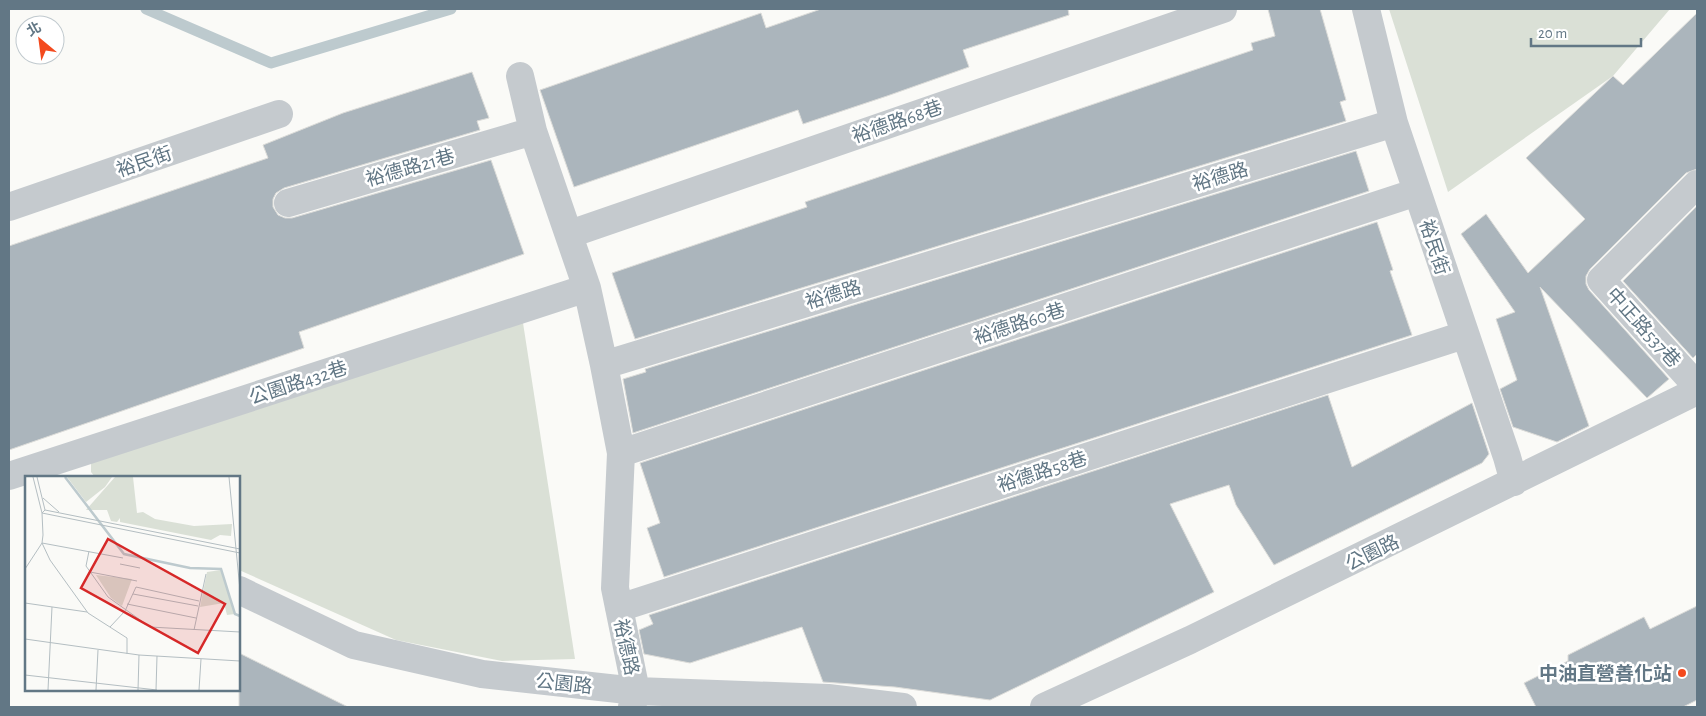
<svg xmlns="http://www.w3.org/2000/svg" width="1706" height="716" viewBox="0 0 1706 716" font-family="'Alegreya Sans','Noto Sans TC',sans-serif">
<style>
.green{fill:#dae0d6}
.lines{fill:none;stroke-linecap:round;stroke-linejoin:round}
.stream{stroke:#bdcace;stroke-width:11}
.building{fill:#abb5bc;stroke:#dcdcd9}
.minor{stroke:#c5cace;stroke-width:28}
.poi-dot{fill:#f34a1e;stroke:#fff;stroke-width:2}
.labels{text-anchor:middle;stroke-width:5;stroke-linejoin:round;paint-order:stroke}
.street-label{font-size:19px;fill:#627785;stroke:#fff}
.poi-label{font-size:19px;font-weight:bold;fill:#627785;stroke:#fff;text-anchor:end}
.inset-river{fill:none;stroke:#bdcace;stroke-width:2.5}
.inset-road{fill:none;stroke:#b4bec2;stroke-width:1}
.view{fill:#d62828;fill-opacity:0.15;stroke:#d62828;stroke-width:2.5}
.inset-edge{fill:none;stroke:#627785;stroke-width:2.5}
</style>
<rect width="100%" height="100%" fill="#fafaf7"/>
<path class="green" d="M1389 9H1670L1613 76 1448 192Z
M519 297 575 659 502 661 396 640 239 570V477H95L91 472V459Z"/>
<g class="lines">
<path class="stream" d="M146 9 271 63 451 9"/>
</g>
<path class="building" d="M821 9H1068L1069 15 963 50 969 67 887 96 803 124 798 110 574 187 540 90 761 13 766 28Z
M1268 9H1320L1346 100 1340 102 1346 121 635 339 612 273 807 207 805 202 1253 50 1251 43 1275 36Z
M1697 13V169L1686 173 1590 269 1586 276V284L1589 290 1669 379 1647 398 1540 287 1589 426 1557 442 1513 427 1500 389 1517 380 1496 319 1515 312 1461 234 1486 214 1528 273 1585 219 1526 158 1613 76 1623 85Z
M472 72 489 118 477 121 480 130 284 188 276 193 273 199V207L278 215 285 218H292L491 160 524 254 299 332 304 348 9 450V246L268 158 263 145 343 113Z
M1356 151 1369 191 633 433 623 379 646 372 645 369Z
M1697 206V354L1693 358 1623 281Z
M1377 222 1393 270 1390 271 1412 335 664 577 647 528 660 523 640 463Z
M1328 395 1352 467 1472 403 1489 454 1482 463 1274 565 1236 505 1229 485 1170 504 1214 592 990 700 895 687 823 682 802 627 690 663 644 654 639 630 653 624 649 615Z
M1697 606V700L1683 707H1536L1524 683 1568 661V655L1644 617 1650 629Z
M239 653 348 707H239Z"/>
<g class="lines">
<path class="minor" d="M1366 9 1394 123 1507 457 1514 482
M520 76 533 131 587 288 604 365
M1697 184 1601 280 1697 386
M288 203 533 131
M9 207 279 114
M570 234 1223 9
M621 453 1417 192
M9 476 587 288
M239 590 354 645 482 674 636 691 828 698 903 707
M619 608 1464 335
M632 707 636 691 615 588 621 453 604 365 1394 123
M1044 707 1190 640 1697 391"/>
</g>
<circle class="poi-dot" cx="1682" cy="673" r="5"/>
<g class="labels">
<g class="street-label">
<text transform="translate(897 121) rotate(-19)" y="7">裕德路68巷</text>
<text transform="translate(144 161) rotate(-19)" y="7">裕民街</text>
<text transform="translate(410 167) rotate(-16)" y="7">裕德路21巷</text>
<text transform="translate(1220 176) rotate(-17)" y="7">裕德路</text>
<text transform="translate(1435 247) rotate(72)" y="7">裕民街</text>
<text transform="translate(833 294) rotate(-17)" y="7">裕德路</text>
<text transform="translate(1019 323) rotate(-18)" y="7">裕德路60巷</text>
<text transform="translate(1644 327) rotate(48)" y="7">中正路537巷</text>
<text transform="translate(298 382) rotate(-18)" y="7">公園路432巷</text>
<text transform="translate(1042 471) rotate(-18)" y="7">裕德路58巷</text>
<text transform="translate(1372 552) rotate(-26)" y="7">公園路</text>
<text transform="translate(627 647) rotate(78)" y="7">裕德路</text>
<text transform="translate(564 683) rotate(6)" y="7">公園路</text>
</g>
<g class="poi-label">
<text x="1672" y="680">中油直營善化站</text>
</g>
</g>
<g transform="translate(25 476)">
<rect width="215" height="215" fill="#fafaf7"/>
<path d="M42 1H87L80 11 61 26ZM90 1H108L112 37 118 36 130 43 169 50 207 48 206 60 195 59 186 64 95 46V42L92 46 86 45 82 34H61ZM196 94 210 138 202 139 199 127 175 131 182 96ZM71 99 107 103 97 130 86 122Z" fill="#dae0d6"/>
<path class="inset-river" d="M40 1 99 78 165 92 196 93 210 138 215 140"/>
<path class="inset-road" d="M12 1 20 34 17 37M204 1 215 114M18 22 34 36M20 34 215 73M17 37 215 77M17 67 25 84 63 137 102 162V178M17 67 98 82M64 75 61 90 83 121 125 151 215 156M95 88 115 92M0 93 17 67 18 59 17 37 8 1M65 96 112 105M108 118 173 130M0 127 62 136M102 128 171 142M85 151 100 135 111 111 174 125M169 154 181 98M0 163 114 179 215 185M0 199 132 214M23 214 27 131M71 214 73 174M113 214 114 179M131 214 132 180M174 214 176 183"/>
<path class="view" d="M83 63 200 128 173 177 56 112Z"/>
<rect width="215" height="215" class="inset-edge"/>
</g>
<rect width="1706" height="716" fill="none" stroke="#627785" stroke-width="20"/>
<g transform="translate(40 40) rotate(331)"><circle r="24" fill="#ffffff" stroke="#c0c9ce"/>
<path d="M0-4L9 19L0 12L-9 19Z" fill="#f34a1e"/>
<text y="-8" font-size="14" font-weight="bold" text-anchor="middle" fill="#627785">北</text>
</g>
<path d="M1531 38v8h110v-8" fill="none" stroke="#627785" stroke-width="2.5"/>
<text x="1538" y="38" font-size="15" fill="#627785" stroke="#ffffff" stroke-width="4" paint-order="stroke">20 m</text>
</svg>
